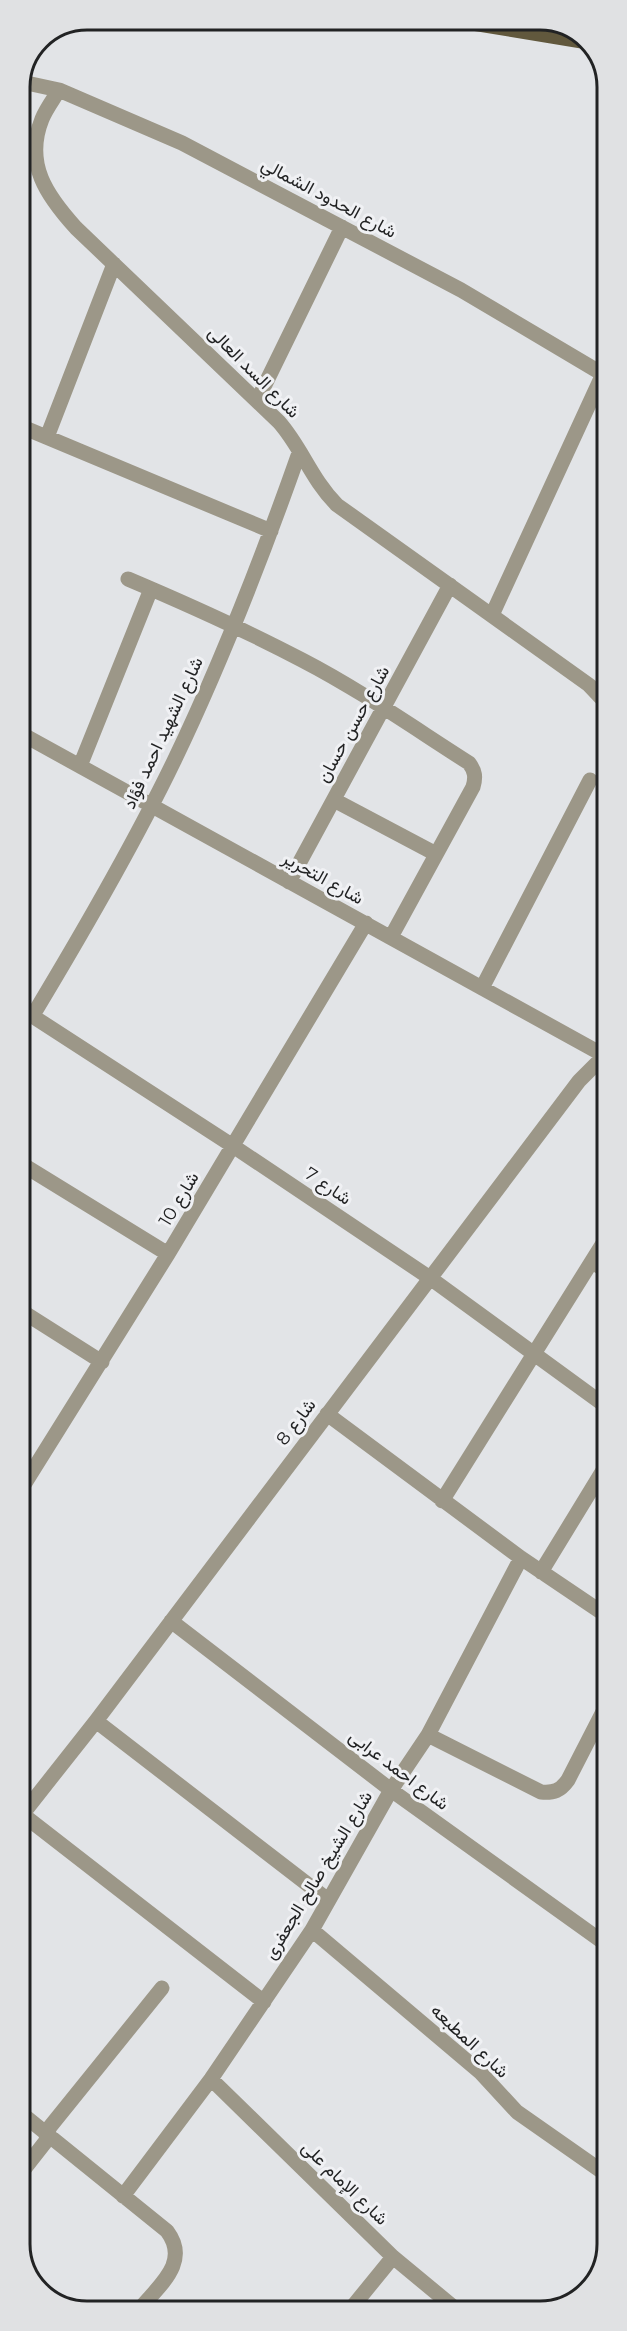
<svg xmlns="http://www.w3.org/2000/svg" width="627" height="2331" viewBox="0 0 627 2331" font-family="Montserrat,Vazirmatn,sans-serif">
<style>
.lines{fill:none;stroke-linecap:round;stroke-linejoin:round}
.minor{stroke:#9c9788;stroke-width:15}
.primary{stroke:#61583d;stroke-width:15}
.labels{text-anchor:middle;stroke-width:6;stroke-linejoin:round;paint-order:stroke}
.street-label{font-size:18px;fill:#222324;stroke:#f0f1f4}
.rim{fill:none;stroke:#222324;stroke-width:3}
</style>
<rect width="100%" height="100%" fill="#e2e4e7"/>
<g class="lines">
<path class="minor" d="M22 82 59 90 182 143 461 290 606 376
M59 90C53 100 46 109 42 119 24 164 47 196 76 228L279 422C302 448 311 479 337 505L589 685 607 704
M257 401 342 227
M20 426 271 531
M47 437 114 264
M128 579C187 604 245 630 302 660 360 690 414 728 469 763 475 771 476 777 473 787L391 937
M492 615 603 374
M20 733 607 1057
M80 766 151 589
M334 800 436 854
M289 882 450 585
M482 988 590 780
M20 1008 233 1146 430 1278 607 1407
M33 1015C83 932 132 848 174 761 222 661 262 558 299 453
M20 1163 168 1254
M592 1262 607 1271
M20 1310 102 1362
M327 1414 521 1558 607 1616
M20 1491 168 1254 366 923
M442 1501 607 1237
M541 1572 607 1464
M171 1621 391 1790 607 1945
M96 1721 328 1900
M428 1735 541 1792C554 1793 560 1791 568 1780L607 1704
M22 1814 264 2002
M21 1816 96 1721 579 1081 597 1063 607 1057
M312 1930 480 2072 517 2112 607 2175
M211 2079 393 2257 457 2310
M21 2113 167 2231C191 2263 158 2286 138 2311
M45 2133 162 1988
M21 2173 50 2136
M123 2196 211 2079 312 1930 391 1790 428 1735 521 1558
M349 2311 393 2257"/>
<path class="primary" d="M454 20 588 42"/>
</g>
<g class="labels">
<g class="street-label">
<text transform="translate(329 198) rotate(28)" y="6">شارع الحدود الشمالي</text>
<text transform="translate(254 372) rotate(45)" y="6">شارع السد العالى</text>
<text transform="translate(353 724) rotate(-61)" y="6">شارع حسن حسان</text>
<text transform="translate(163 733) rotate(-65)" y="6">شارع الشهيد احمد فؤاد</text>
<text transform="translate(323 878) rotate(29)" y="6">شارع التحرير</text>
<text transform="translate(328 1186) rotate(34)" y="6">شارع 7</text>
<text transform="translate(179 1199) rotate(-59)" y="6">شارع 10</text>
<text transform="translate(296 1422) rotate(-53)" y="6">شارع 8</text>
<text transform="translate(399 1770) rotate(37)" y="6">شارع احمد عرابى</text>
<text transform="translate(318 1875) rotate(-59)" y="6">شارع الشيخ صالح الجعفرى</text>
<text transform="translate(470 2041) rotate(43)" y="6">شارع المطبعه</text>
<text transform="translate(345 2183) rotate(44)" y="6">شارع الإمام على</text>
</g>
</g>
<path d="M0 0H627V2331H0ZM87 30H540A57 57 0 0 1 597 87V2244A57 57 0 0 1 540 2301H87A57 57 0 0 1 30 2244V87A57 57 0 0 1 87 30Z" fill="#e0e1e3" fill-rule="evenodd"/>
<path class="rim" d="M87 30H540A57 57 0 0 1 597 87V2244A57 57 0 0 1 540 2301H87A57 57 0 0 1 30 2244V87A57 57 0 0 1 87 30Z"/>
</svg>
